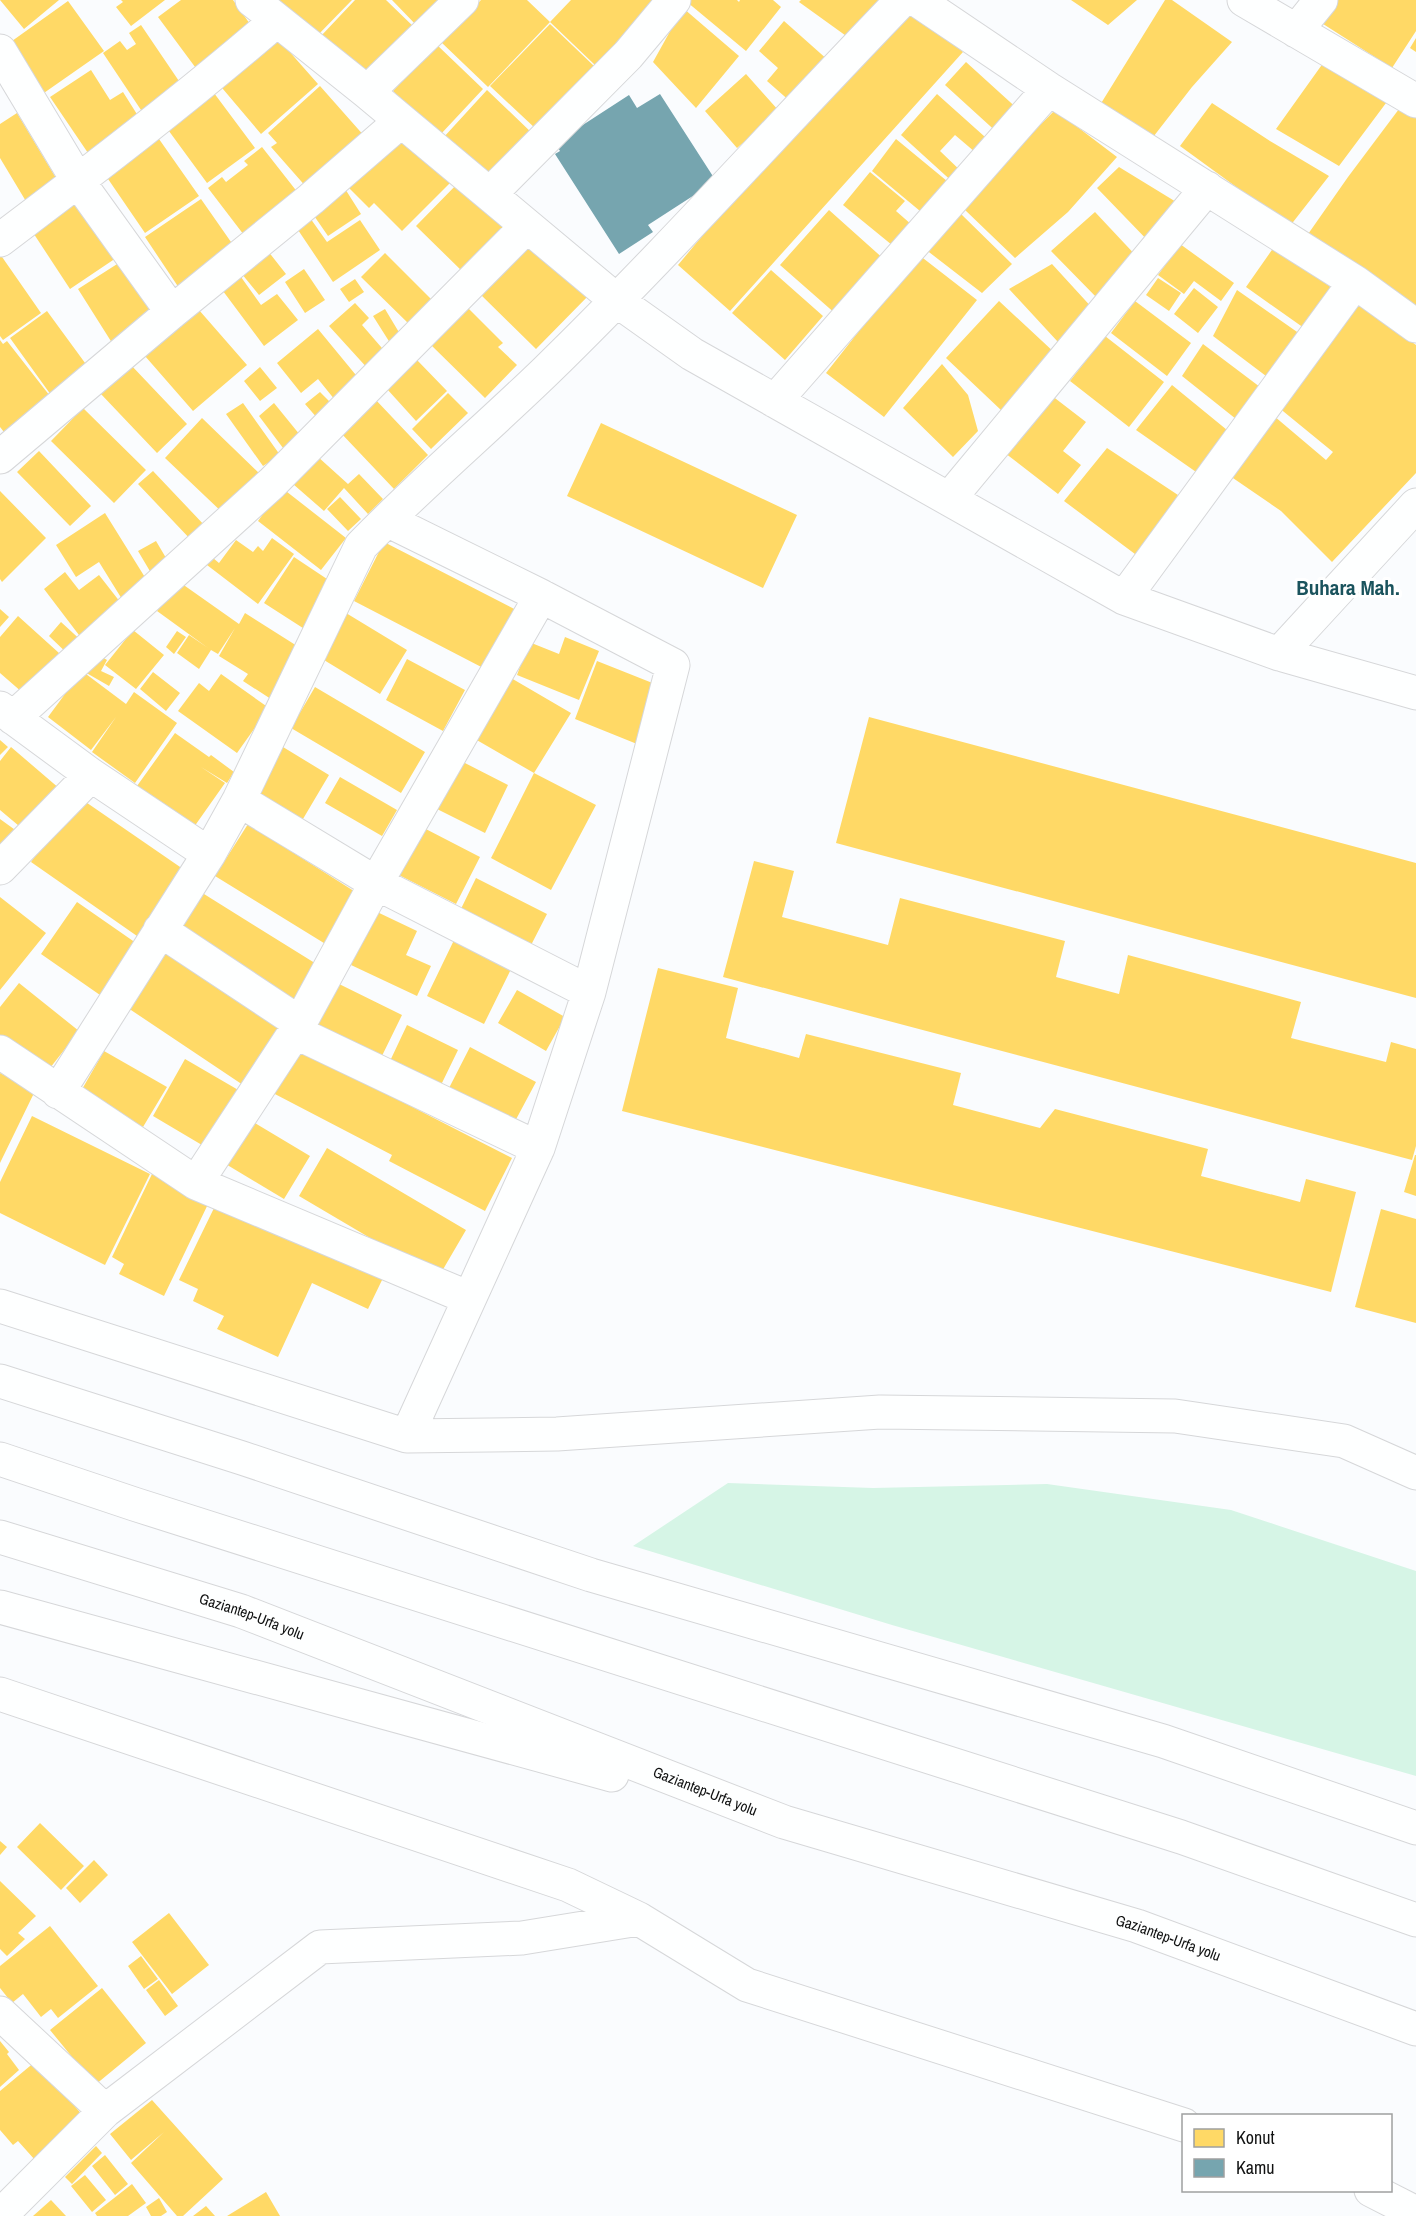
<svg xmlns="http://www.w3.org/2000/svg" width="1416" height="2216" viewBox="0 0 1416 2216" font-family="'Archivo Narrow',sans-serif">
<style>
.green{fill:#d6f5e6}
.homes{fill:#ffd966}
.public{fill:#76a5af}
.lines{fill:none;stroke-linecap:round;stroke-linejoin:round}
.minor-casing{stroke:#d6d7d9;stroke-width:35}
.highway-casing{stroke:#d6d7d9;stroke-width:35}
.minor{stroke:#feffff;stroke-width:33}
.highway{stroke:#feffff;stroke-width:33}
.labels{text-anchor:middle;stroke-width:6;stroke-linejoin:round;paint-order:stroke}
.street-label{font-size:15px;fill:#101111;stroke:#fff}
.district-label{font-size:21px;font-weight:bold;fill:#1a535d;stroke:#fff}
</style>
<rect width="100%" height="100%" fill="#fafcfe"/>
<path class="green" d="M728 1483 873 1488 1047 1484 1231 1510 1416 1571V1776L892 1625 633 1546Z"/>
<path class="homes" d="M0 0H59L24 29Z
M121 0H165L131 26 116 7 123 2Z
M181 0H233L257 34 201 75 158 17Z
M278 0H352L316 37Z
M355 0H386L416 29 367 80 321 36Z
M392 0H448L419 28Z
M481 0H527L550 22 571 0H656L596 66 550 22 488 87 441 42Z
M689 0H737L739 2 740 0H773L781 7 746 51 687 2Z
M801 0H884L849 38 799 2Z
M905 0 963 52 730 311 678 265 768 157Z
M1071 0H1137L1108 25Z
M1165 0H1172L1232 42 1192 87 1150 141 1100 105Z
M1333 0H1416V31L1392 68 1320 22Z
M68 1 104 51 41 95 5 46Z
M683 8 739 56 696 108 653 62Z
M784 21 829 61 792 103 767 81 778 68 759 51Z
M550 24 594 66 536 129 490 86Z
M141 25 183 87 143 113 103 53 120 41 127 50 136 44 129 33Z
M273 33 318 84 261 134 217 82Z
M1416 38V52L1410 48Z
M436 44 483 89 440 135 393 91Z
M1326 59 1389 99 1339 166 1276 129Z
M966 62 1022 113 1001 136 945 85Z
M91 70 110 100 123 92 140 119 88 153 50 97Z
M746 74 779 111 737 148 705 111Z
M320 86 366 138 308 189 271 147 277 143 268 133Z
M487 90 534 135 489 182 443 138Z
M214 93 255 148 207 183 166 127Z
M937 94 994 145 982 158 955 135 940 151 965 175 956 185 901 135Z
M1405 101 1416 109V314L1306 237 1348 177Z
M1212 103 1270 141 1329 176 1290 226 1180 146Z
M1055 110 1117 157 1068 212 1015 258 964 209 1006 160Z
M17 113 59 183 27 203 0 158V124Z
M402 130 453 180 402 231 374 203 369 208 347 186Z
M159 139 199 196 145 233 106 176Z
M896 139 953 186 926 216 872 171Z
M262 147 302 198 247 239 208 188 222 177 226 182 248 165 244 161Z
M1119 167 1186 208 1153 246 1097 188Z
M870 172 905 201 896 211 920 232 903 254 843 205Z
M461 180 510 228 465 274 416 226Z
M342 184 361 214 328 236 308 207Z
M79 190 122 254 70 289 28 225Z
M201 199 238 252 181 291 145 237Z
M829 210 886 261 837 315 780 265Z
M1095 212 1140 260 1099 300 1051 251Z
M961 214 1012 264 982 293 925 249Z
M308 215 327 242 360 220 380 250 333 282 294 224Z
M535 237 591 293 536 349 479 293Z
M1180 244 1234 283 1221 301 1194 281 1184 294 1158 275Z
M264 246 286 274 259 295 237 268Z
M1274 247 1332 288 1304 328 1246 287Z
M385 253 434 302 410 325 361 277Z
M0 254 41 313 3 340 0 336Z
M919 255 977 300 884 417 826 373Z
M125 259 161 316 114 346 78 289Z
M1052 264 1095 311 1058 342 1009 289Z
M304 269 325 300 305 313 285 282Z
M771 270 823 316 785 360 732 313Z
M241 277 261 305 277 294 298 320 264 346 223 291Z
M1158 278 1181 293 1169 311 1146 295Z
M355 279 364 292 349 302 340 289Z
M1194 288 1218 307 1198 333 1174 314Z
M1237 290 1300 334 1266 376 1213 336Z
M999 301 1056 354 1002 411 946 358Z
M1135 301 1191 343 1167 376 1111 333Z
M1357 302 1416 345V473L1332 562 1281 511 1230 476 1274 416 1326 460 1333 452 1278 407Z
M355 303 369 318 362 325 388 355 370 371 329 326Z
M466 306 503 343 498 347 517 365 485 398 430 344Z
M385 309 403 339 392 346 373 316Z
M199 310 247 365 193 411 145 356Z
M47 311 88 367 51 395 10 338Z
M318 329 360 380 335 400 318 379 301 393 277 363Z
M1105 336 1164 382 1129 427 1070 381Z
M0 340 3 344 7 341 50 396 4 432 0 427Z
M1203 344 1260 387 1236 419 1182 376Z
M417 360 447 391 416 421 387 389Z
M130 364 187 424 157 453 100 393Z
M942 364 968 395 978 431 953 457 903 408Z
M260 367 277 388 260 401 244 381Z
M1172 385 1227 430 1199 474 1136 430Z
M320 392 334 406 318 419 305 404Z
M1047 392 1086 422 1063 451 1081 465 1058 494 1001 450Z
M448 393 468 413 431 449 412 429Z
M374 398 428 455 394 489 339 431Z
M243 403 280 455 263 466 226 414Z
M274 403 300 435 283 448 259 416Z
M83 408 146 470 114 503 51 441Z
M202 418 262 476 225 515 165 458Z
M601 423 797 515 763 588 567 496Z
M1107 448 1178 495 1139 557 1064 501Z
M39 451 91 506 70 526 17 472Z
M317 456 348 484 359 474 383 499 368 514 344 488 324 511 293 484Z
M153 471 207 528 193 542 138 484Z
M282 488 346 538 321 570 258 521Z
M0 491 46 538 2 582 0 579Z
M340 497 361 519 348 531 327 509Z
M105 513 151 587 125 604 99 562 76 577 56 545Z
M272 538 294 554 258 604 207 565 213 558 219 563 236 540 253 552 258 546 263 551Z
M156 541 172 568 154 578 138 551Z
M384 542 520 612 489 671 354 601Z
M294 557 336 585 306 630 264 603Z
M65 572 79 590 99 575 124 607 82 639 44 589Z
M178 581 239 624 245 613 305 651 274 701 243 681 248 674 219 656 235 628 218 654 211 650 199 669 177 653 189 635 208 648 157 611Z
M0 609 9 617 0 627Z
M346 613 407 650 380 694 319 657Z
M18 616 59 653 23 693 0 673V637Z
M61 622 85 644 72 658 49 636Z
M133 630 164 655 136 689 105 665Z
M177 631 186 637 174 654 166 647Z
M565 637 599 651 579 700 517 675 529 642 559 654Z
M94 652 107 660 101 671 114 677 109 686 83 671Z
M407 659 465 690 443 731 386 700Z
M597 661 660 686 637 744 575 719Z
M82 671 126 704 134 692 177 723 135 783 92 752 116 717 91 750 48 717Z
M153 672 180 693 166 711 140 689Z
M221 674 269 708 237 753 178 711 199 683 209 691Z
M511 678 571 713 534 773 475 739Z
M315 687 425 752 401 793 291 728Z
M869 717 1416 863V998L836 843Z
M175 733 209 757 211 755 234 772 227 783 201 767 225 783 194 827 137 786Z
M0 740 8 747 0 755Z
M11 747 60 789 25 831 0 810V761Z
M283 747 329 775 300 824 253 796Z
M461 761 508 785 485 833 437 809Z
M534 773 596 805 551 890 491 858Z
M340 777 397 810 382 836 325 803Z
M77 796 183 869 137 936 31 862Z
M0 819 18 832 0 856Z
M248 824 357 893 332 948 215 876Z
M420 826 480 857 456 904 395 873Z
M754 861 794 871 782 917 888 945 900 898 1065 941 1056 977 1119 994 1128 955 1301 1002 1291 1038 1386 1062 1391 1042 1416 1049V1146L1412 1160 723 977Z
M476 878 547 914 528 951 457 917Z
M196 889 318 965 298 1009 174 929Z
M0 897 46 933 0 990Z
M77 902 136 943 100 995 41 954Z
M375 911 417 931 406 955 431 966 417 996 351 965Z
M456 936 514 963 484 1024 427 996Z
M168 947 287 1025 246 1087 128 1008Z
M658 968 738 988 726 1038 799 1058 806 1034 961 1073 953 1105 1040 1128 1055 1109 1208 1149 1201 1176 1300 1202 1306 1179 1356 1192 1331 1292 622 1111Z
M333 981 402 1015 378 1064 309 1030Z
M19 983 79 1031 43 1077 0 1045V1007Z
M517 990 565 1017 546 1051 498 1023Z
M407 1025 458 1050 441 1085 390 1061Z
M295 1047 512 1158 485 1211 389 1161 392 1155 271 1092Z
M470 1047 536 1082 513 1125 448 1090Z
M104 1051 167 1087 143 1127 81 1091Z
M185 1059 240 1091 207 1148 153 1116Z
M0 1073 35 1091 0 1163Z
M32 1116 150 1174 105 1265 0 1213V1182Z
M250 1120 310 1156 284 1199 224 1163Z
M327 1148 466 1230 438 1278 299 1196Z
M1415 1155H1416V1196L1404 1192Z
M152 1174 209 1202 164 1296 119 1274 124 1264 112 1257Z
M215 1206 383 1278 368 1309 312 1283 278 1357 217 1329 224 1316 193 1301 198 1289 179 1280Z
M1381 1209 1416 1219V1323L1355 1307Z
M40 1823 84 1866 61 1890 17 1847Z
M0 1841 7 1847 0 1855Z
M94 1860 108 1875 80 1903 66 1888Z
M0 1881 36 1916 18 1933 25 1939 7 1956 0 1949Z
M169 1913 209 1965 172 1994 132 1942Z
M50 1926 98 1986 58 2018 51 2009 41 2017 23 1994 12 2003 0 1988V1966Z
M141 1956 158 1979 144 1989 128 1966Z
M159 1980 178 2006 165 2016 146 1990Z
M102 1988 146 2043 95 2085 50 2030Z
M0 2041 9 2052 7 2054 19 2070 0 2087Z
M36 2061 84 2117 35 2160 18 2141 13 2145 0 2130V2091Z
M152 2100 223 2179 183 2216H177L131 2163 164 2132 131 2160 110 2134Z
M96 2146 102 2153 72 2184 65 2177Z
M105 2155 128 2184 115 2195 92 2166Z
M85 2175 106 2200 92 2212 71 2186Z
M132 2184 146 2203 128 2216H97L95 2213Z
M266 2192 280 2216H227Z
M159 2198 167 2212 161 2216H151L146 2207Z
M51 2200 66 2216H33Z
M206 2206 215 2216H193Z"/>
<path class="public" d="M660 94 716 181 648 225 653 232 619 254 555 154 560 151 555 143 629 95 637 108Z"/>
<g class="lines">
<g class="minor-casing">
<path id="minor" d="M252 0 367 92 616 300 692 354 1124 598 1279 654 1416 693
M917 0 1049 89 1355 282
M1244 0 1416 101
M1296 31 1321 0
M0 51 78 181 172 312
M367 92 462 0
M490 194 628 55 674 0
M0 240C94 169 187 98 276 21
M775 401 1049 89
M0 457 172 312 311 199 401 121
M949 499 1207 188
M387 520 541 596 673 665 589 992 538 1148
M1124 598 1355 282 1416 326
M1279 654 1416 505
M0 708 91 775 209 854
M13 718 272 483 527 226
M239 800 376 883 589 992
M0 868 91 775
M160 930 300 1023
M295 1032 538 1148 407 1436
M0 1052 196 1183 469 1298
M58 1092 209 854 239 800 361 546C420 485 485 430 546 371 669 251 783 123 902 0
M196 1183 295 1032 376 883 541 596
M0 1306 407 1436 557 1434 880 1412 1175 1416 1344 1441 1416 1473
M0 1694 568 1885 639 1919 747 1985 1184 2125
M0 2013 105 2111 0 2216
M105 2111 320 1947 522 1938 639 1919
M1371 2190 1416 2213"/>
</g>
<g class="highway-casing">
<g id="highway">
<path d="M0 1381 242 1458 591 1575 1163 1741 1416 1828"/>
<path d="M0 1459 134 1504 1181 1837 1416 1920"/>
<path id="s1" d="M0 1537 241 1611 784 1822 1137 1926 1416 2029"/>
<path d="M0 1607 612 1775"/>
</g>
</g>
<use href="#minor" class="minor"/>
<use href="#highway" class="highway"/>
</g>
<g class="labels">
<g class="street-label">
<text dy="5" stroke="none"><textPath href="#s1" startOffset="264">Gaziantep-Urfa yolu</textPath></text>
<text dy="5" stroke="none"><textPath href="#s1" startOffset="750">Gaziantep-Urfa yolu</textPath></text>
<text dy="5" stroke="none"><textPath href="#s1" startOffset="1236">Gaziantep-Urfa yolu</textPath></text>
</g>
<g class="district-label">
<text x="1348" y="595">Buhara Mah.</text>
</g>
</g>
<rect x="1182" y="2114" width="210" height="78" fill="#ffffff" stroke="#9fa0a0" stroke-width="1.5"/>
<rect x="1194" y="2129" width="30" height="18" fill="#ffd966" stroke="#9fa0a0" stroke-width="1.5"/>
<text x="1236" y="2144" font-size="18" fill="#101111">Konut</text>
<rect x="1194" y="2159" width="30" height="18" fill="#76a5af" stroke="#9fa0a0" stroke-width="1.5"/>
<text x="1236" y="2174" font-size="18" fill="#101111">Kamu</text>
</svg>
